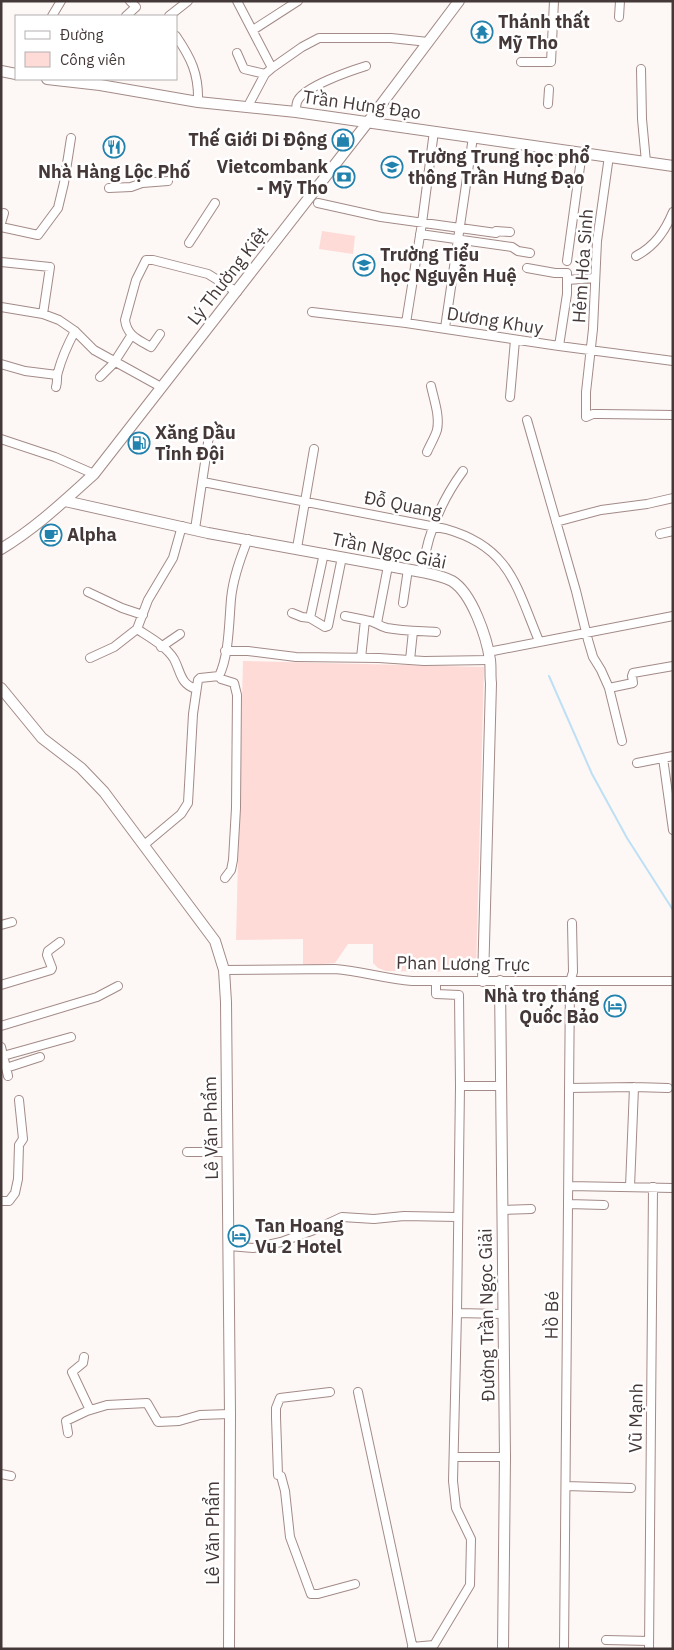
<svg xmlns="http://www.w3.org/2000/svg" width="674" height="1650" viewBox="0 0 674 1650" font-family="'IBM Plex Sans',sans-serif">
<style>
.green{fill:#fedbd6}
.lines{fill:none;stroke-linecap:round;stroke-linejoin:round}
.stream{stroke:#bde0f5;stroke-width:2}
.street-casing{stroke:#a38b87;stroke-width:10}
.secondary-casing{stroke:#a38b87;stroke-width:12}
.street{stroke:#fff;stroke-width:8}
.secondary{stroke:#fff;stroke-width:10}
.labels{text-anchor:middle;stroke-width:5;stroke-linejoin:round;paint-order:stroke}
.poi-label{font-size:18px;font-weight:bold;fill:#443938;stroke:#fff;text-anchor:start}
.street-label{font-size:18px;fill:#443938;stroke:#fff}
</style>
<rect width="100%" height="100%" fill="#fdf7f6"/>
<path class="green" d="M322 231 355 236 353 254 319 249Z
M243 661 484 667 476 972 386 971 378 968 373 963V944H348L335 963 303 966V939L236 940Z"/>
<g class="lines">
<path class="stream" d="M549 676 592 774 627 838 673 910"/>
<g class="street-casing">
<path id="street" d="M237 1 272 68 265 74 248 106
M52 16 61 1
M126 16 136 7 130 1
M169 16 188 1
M619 17 620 1
M253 30 298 1
M176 36C191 58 199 74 198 102
M237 53 244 69 265 74
M521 62H551L554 1
M272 68 302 47 319 38H391L428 42
M641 69 642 119 646 162
M548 104 549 89
M296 112C296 108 296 103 298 100 306 86 350 71 366 66
M609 156 597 241 593 329 586 392V417L593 414H601L673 415
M109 188 131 187 142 183 168 181
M318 203 381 217 496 233
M1 223 4 213
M1 227 38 235 58 208 64 183 71 138
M496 231 510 232
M420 234 512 247 518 251 530 253
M189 243 215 203
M636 256C655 246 665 231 673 212
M567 261 582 152
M1 262 50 267 43 314 1 307
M527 268 555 273H567V294L559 346
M567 280 595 278
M312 312 406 323 559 346 673 361
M43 314 59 320 75 331 94 350 161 387
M406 323 422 223 434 131
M445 328 473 137
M160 334 151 347C139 340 127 336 125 320L136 280 146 260H153L208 274 237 292
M115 361 131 336
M1 364 25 371 57 375
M100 377 113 364 114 360
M56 387C58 381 56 377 58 372 62 357 68 344 75 331
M510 397 515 340
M527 420 576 591 588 640 593 657 601 670 609 688 622 741
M1 439 55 457 94 474
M427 452C430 445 435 437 437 430 440 416 434 400 431 386
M203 482 446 529C510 547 516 586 539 641
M556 522 601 510 647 504 673 498
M195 529 209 436
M660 534 673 531
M297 548 314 449
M324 553 310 618 325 627 328 626 342 557
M422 572C427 535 441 501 463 471
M88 592 122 608 143 615
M403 603 408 569
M292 613 302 617 310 618
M345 616 365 620 361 658
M365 620C376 621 378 626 387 628 403 631 420 631 436 632
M377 623 388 566
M137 629C149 637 166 646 174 659 181 672 180 684 196 689
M161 647 180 634
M225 651H248L296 657 379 658 424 661 490 660
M488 652 673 616
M90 658 114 647 137 629 148 600 173 558 182 526
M410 660 413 631
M219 676C229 656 229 622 231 599 233 578 240 559 248 539
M609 688 633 683 632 676 633 673 673 666
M663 758 673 830
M637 763 673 756
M144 845 181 814 188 803 193 714 198 680 200 678 219 676 221 679 234 683 237 695 236 808 233 860 231 870 225 878
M1 925 12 922
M224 970 335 969C361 971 386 979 412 981H673
M1 985 51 970 52 968 47 955 48 951 60 942
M1 1026 97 997 118 986
M1 1047 8 1076
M3 1056 71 1037
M6 1068 40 1057
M460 1086H500
M569 1088 634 1087 668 1088
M187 1152H228
M569 1186 673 1188
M630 1187 634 1087
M1 1201H9L15 1193 18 1179 19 1145 23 1139 19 1100
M568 1204 604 1205
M502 1210 531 1209
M229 1246 253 1248 281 1242 314 1230 342 1217 374 1219 404 1216 457 1217
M457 1313 503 1314
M84 1357 83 1363 72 1372 90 1410
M358 1392 413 1649
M68 1433 66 1421 87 1411 107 1405 147 1403 158 1422 179 1421 200 1415 230 1414
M454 1457H505
M1 1474 11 1476
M278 1475 276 1417V1408L280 1398 330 1392
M281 1476 285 1491 290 1537 311 1594H318L355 1584
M566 1486 631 1488
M606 1640 649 1641
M412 1647 434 1645 470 1585 471 1539 456 1508 453 1481 457 1313 460 1086 459 995 436 994V981
M564 1649 570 982 573 972 572 923
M649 1649 653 1187"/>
</g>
<g class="secondary-casing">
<path id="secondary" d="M1 71 16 74
M47 79 100 85 198 102 296 112 673 166
M65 501 208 533 422 572C432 574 443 576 452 581 472 593 487 638 490 660 491 668 490 676 491 683L483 981
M1 549C36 528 64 501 94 474L368 122 459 1
M1 688 42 738 81 768 104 792 215 941 224 970 226 1002 230 1414 229 1649
M500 981 505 1457 503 1649"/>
</g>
<use href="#street" class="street"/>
<use href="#secondary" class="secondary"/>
</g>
<defs>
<g id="temple-ring" transform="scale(1.125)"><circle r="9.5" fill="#fff" stroke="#2082ad" stroke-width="1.5"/><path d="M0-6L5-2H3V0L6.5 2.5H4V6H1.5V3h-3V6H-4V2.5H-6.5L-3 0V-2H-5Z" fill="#2082ad"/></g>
<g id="shop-ring" transform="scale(1.125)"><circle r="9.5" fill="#fff" stroke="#2082ad" stroke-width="1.5"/><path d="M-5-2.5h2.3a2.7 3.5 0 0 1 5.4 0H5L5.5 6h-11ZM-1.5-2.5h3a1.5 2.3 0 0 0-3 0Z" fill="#2082ad"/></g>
<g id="restaurant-ring" transform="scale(1.125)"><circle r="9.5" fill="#fff" stroke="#2082ad" stroke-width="1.5"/><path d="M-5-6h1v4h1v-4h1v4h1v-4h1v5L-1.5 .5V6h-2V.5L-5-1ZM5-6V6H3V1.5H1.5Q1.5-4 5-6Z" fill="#2082ad"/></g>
<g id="school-ring" transform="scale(1.125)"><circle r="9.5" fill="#fff" stroke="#2082ad" stroke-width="1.5"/><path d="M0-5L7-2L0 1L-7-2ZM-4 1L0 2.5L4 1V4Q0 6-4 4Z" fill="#2082ad"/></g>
<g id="bank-ring" transform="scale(1.125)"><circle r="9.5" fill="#fff" stroke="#2082ad" stroke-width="1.5"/><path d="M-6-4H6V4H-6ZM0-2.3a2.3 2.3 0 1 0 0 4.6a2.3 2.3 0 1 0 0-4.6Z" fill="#2082ad"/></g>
<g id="fuel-ring" transform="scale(1.125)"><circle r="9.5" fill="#fff" stroke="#2082ad" stroke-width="1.5"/><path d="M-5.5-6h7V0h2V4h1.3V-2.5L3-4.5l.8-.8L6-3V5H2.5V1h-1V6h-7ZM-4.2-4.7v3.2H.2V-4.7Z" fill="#2082ad"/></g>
<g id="cafe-ring" transform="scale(1.125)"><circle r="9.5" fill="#fff" stroke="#2082ad" stroke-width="1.5"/><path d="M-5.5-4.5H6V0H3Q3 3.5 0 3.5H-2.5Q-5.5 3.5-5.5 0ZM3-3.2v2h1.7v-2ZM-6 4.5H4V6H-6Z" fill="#2082ad"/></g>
<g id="hotel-ring" transform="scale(1.125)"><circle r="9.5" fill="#fff" stroke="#2082ad" stroke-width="1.5"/><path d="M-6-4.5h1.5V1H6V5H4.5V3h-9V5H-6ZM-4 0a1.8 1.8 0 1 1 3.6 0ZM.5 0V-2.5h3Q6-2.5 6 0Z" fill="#2082ad"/></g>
</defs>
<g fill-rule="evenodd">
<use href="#temple-ring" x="482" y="32"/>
<use href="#shop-ring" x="343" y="140"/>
<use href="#restaurant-ring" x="114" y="147"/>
<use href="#school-ring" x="392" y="167"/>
<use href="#bank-ring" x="344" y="177"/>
<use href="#school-ring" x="364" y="265"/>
<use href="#fuel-ring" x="139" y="443"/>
<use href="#cafe-ring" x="51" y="535"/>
<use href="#hotel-ring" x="615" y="1006"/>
<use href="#hotel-ring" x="239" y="1236"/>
</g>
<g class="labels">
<g class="poi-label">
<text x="498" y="28">Thánh thất<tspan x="498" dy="21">Mỹ Tho</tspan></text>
<text x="327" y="146" text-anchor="end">Thế Giới Di Động</text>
<text x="408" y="163">Trường Trung học phổ<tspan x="408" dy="21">thông Trần Hưng Đạo</tspan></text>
<text x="328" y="173" text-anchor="end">Vietcombank<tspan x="328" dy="21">- Mỹ Tho</tspan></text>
<text x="114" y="178" text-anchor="middle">Nhà Hàng Lộc Phố</text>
<text x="380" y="261">Trường Tiểu<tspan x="380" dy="21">học Nguyễn Huệ</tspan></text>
<text x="155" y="439">Xăng Dầu<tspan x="155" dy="21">Tỉnh Đội</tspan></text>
<text x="67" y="541">Alpha</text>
<text x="599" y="1002" text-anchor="end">Nhà trọ tháng<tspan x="599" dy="21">Quốc Bảo</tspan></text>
<text x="255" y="1232">Tan Hoang<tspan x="255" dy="21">Vu 2 Hotel</tspan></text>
</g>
<g class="street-label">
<text transform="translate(362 105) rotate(8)" y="6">Trần Hưng Đạo</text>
<text transform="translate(583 266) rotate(-86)" y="6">Hẻm Hóa Sinh</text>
<text transform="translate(228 276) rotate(-52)" y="6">Lý Thường Kiệt</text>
<text transform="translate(495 321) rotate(9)" y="6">Dương Khuy</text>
<text transform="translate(403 505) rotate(11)" y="6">Đỗ Quang</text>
<text transform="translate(389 551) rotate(12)" y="6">Trần Ngọc Giải</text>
<text transform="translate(463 964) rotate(1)" y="6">Phan Lương Trực</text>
<text transform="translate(211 1128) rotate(-91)" y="6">Lê Văn Phẩm</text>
<text transform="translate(487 1315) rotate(-91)" y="6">Đường Trần Ngọc Giải</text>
<text transform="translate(552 1315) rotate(-89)" y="6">Hồ Bé</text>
<text transform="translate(636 1418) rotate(-89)" y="6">Vũ Mạnh</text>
<text transform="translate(213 1533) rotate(-90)" y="6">Lê Văn Phẩm</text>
</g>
</g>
<rect width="674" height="1650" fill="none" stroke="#443938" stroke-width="5"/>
<rect x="15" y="15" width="162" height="65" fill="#ffffff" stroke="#b4b0af"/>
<rect x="25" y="31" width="25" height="8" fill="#ffffff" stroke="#b4b0af"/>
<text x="60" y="40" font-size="15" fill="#443938">Đường</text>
<rect x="25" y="52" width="25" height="15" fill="#fedbd6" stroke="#b4b0af"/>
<text x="60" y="65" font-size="15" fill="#443938">Công viên</text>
</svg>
